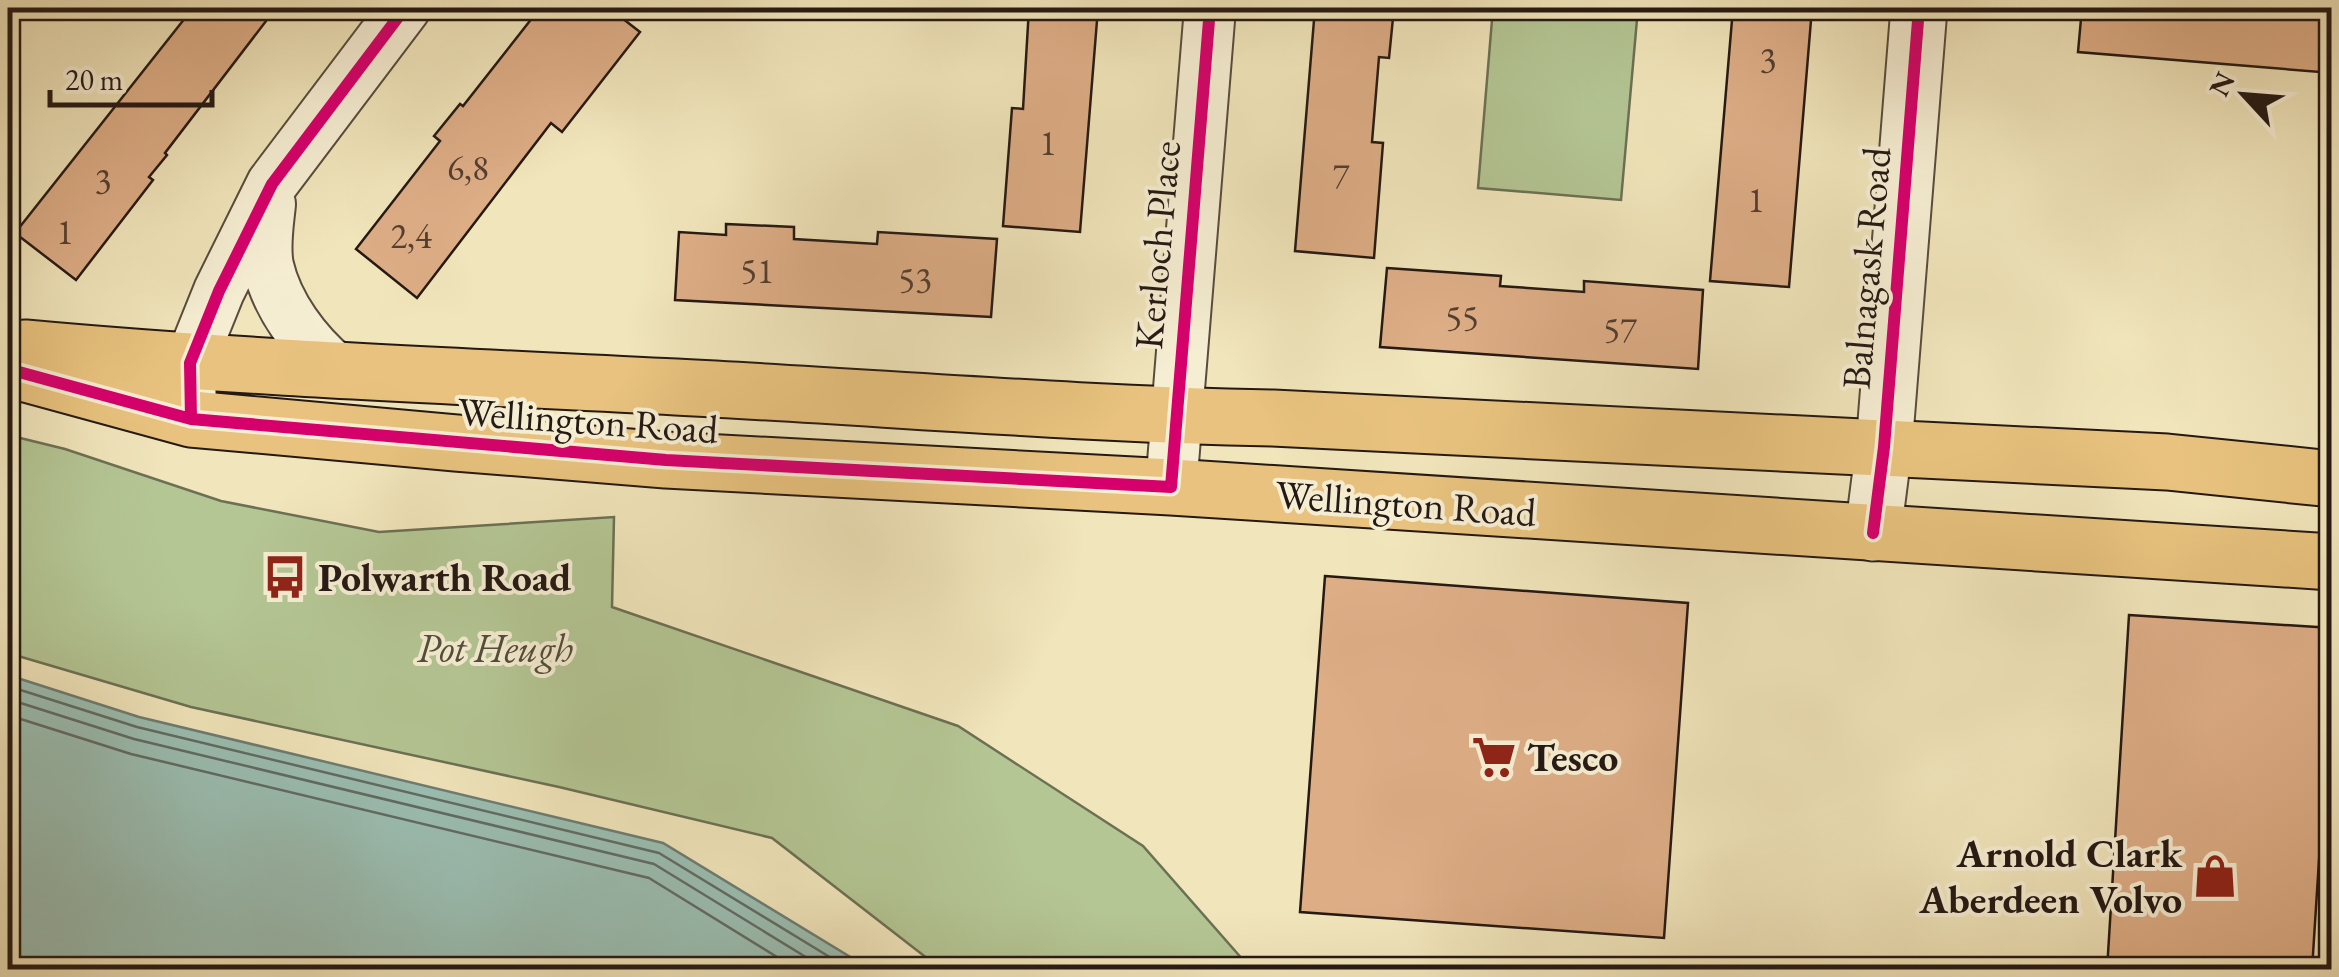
<svg xmlns="http://www.w3.org/2000/svg" width="2339" height="977" viewBox="0 0 2339 977" font-family="'EB Garamond',serif">
<style>
.green{fill:#b4c694;stroke:#6c7054;stroke-width:2.5}
.water{fill:#9bbfb3;stroke:#6c7d73;stroke-width:2.5}
.lines{fill:none;stroke-linecap:round;stroke-linejoin:round}
.shore{stroke:#606c64;stroke-width:2.5}
.building{fill:#ddad86;stroke:#251914;stroke-width:2.5}
.minor-casing{stroke:#584c3e;stroke-width:54}
.tertiary-casing{stroke:#584c3e;stroke-width:59}
.primary-casing{stroke:#251914;stroke-width:59}
.minor{stroke:#f6eed3;stroke-width:50}
.tertiary{stroke:#f6eed3;stroke-width:55}
.primary{stroke:#e8c27e;stroke-width:55}
.cycleway-casing{stroke:#f6eed3;stroke-width:19}
.cycleway{stroke:#d6006c;stroke-width:12}
.labels{text-anchor:middle;stroke-width:8;stroke-linejoin:round;paint-order:stroke}
.number-label{font-size:35px;fill:#533e30}
.street-label{font-size:40px;fill:#251914;stroke:#f6eed3}
.poi-label{font-size:40px;font-weight:bold;fill:#251914;stroke:#f6eed3;text-anchor:start}
.park-label{font-size:40px;font-style:italic;fill:#504d3a;stroke:#f6eed3}
</style>
<rect width="100%" height="100%" fill="#f1e5bb"/>
<filter id="stains"><feTurbulence type="fractalNoise" baseFrequency=".002" numOctaves="4"/><feColorMatrix values="0 0 0 0 .2 0 0 0 0 .09 0 0 0 0 .02 0 0 0 .5 -.17"/></filter>
<radialGradient id="worn" r=".72"><stop offset=".6" stop-color="#630" stop-opacity="0"/><stop offset="1" stop-color="#630" stop-opacity=".3"/></radialGradient>
<path class="green" d="M1493 8H1638L1621 200 1478 188Z
M8 435 65 449 221 501 379 532 614 517 612 607 958 726 1143 846 1251 969H941L772 838 559 787 191 707 8 653Z"/>
<path class="water" d="M8 675 139 717 663 843 870 969H8Z"/>
<g class="lines">
<path class="shore" d="M8 686 137 727 659 853 851 970
M8 699 134 739 654 864 827 970
M8 715 131 754 649 878 798 970"/>
</g>
<path class="building" d="M193 8H276L165 153 167 155 149 177 153 180 76 280 15 233Z
M540 8H609L640 32 562 132 551 123 417 298 356 249 440 141 434 136 460 104 463 106Z
M1029 8H1098L1080 232 1003 226 1012 108 1023 109Z
M1315 8H1394L1389 58 1379 57 1372 142 1383 143 1374 258 1295 251Z
M1733 8H1812L1789 287 1710 281Z
M2082 8H2332V73L2078 52Z
M726 224 794 227V239L877 244 878 232 997 239 991 317 675 300 679 232 726 235Z
M1387 268 1501 276 1500 286 1584 292V281L1703 290 1698 369 1380 347Z
M1325 576 1688 603 1664 938 1300 912Z
M2129 615 2332 628V783L2324 782 2312 970H2107Z"/>
<g class="lines">
<g class="minor-casing">
<path id="minor" d="M270 204C268 224 264 246 268 266 277 306 306 344 336 369
M191 419 190 363 219 291 272 184 405 8
M1171 487 1210 8"/>
</g>
<g class="tertiary-casing">
<path id="tertiary" d="M1873 533 1884 447 1919 8"/>
</g>
<g class="primary-casing">
<path id="primary" d="M25 348C242 368 459 376 676 387 875 397 1074 414 1273 418L2167 462 2332 479
M8 369 191 419 456 443 666 460 1171 487 2332 562"/>
</g>
<use href="#minor" class="minor"/>
<use href="#tertiary" class="tertiary"/>
<use href="#primary" class="primary"/>
<g class="cycleway-casing">
<path id="cycleway" d="M8 369 191 419 666 460 1171 487 1210 8
M191 419 190 363 219 291 272 184 405 8
M1873 533 1884 447 1919 8"/>
</g>
<use href="#cycleway" class="cycleway"/>
</g>
<defs>
<g id="bus-bare" transform="scale(3.45)"><path d="M-5-6H5V4H4V6H2V4H-2V6H-4V4H-5ZM-3.5-4V0h7V-4ZM-3.5 1.2v1.5H-2V1.2ZM2 1.2v1.5H3.5V1.2Z" fill="#8f2418" stroke="#f6eed3" stroke-width="2.5" paint-order="stroke"/></g>
<g id="supermarket-bare" transform="scale(3.45)"><path d="M-6-5.5h2.5l.6 2H6L4.5 2H-2.5L-4.4-4H-6ZM-1.5 3.2a1.3 1.3 0 1 0 .1 0ZM3 3.2a1.3 1.3 0 1 0 .1 0Z" fill="#8f2418" stroke="#f6eed3" stroke-width="2.5" paint-order="stroke"/></g>
<g id="shop-bare" transform="scale(3.45)"><path d="M-5-2.5h2.3a2.7 3.5 0 0 1 5.4 0H5L5.5 6h-11ZM-1.5-2.5h3a1.5 2.3 0 0 0-3 0Z" fill="#8f2418" stroke="#f6eed3" stroke-width="2.5" paint-order="stroke"/></g>
</defs>
<g fill-rule="evenodd">
<use href="#bus-bare" x="285" y="577"/>
<use href="#supermarket-bare" x="1494" y="757"/>
<use href="#shop-bare" x="2215" y="876"/>
</g>
<g class="labels">
<g class="number-label">
<text x="1768" y="72">3</text>
<text x="1048" y="155">1</text>
<text x="468" y="180">6,8</text>
<text x="1341" y="188">7</text>
<text x="103" y="193">3</text>
<text x="1756" y="212">1</text>
<text x="65" y="244">1</text>
<text x="411" y="248">2,4</text>
<text x="757" y="283">51</text>
<text x="915" y="292">53</text>
<text x="1462" y="330">55</text>
<text x="1620" y="342">57</text>
</g>
<g class="street-label">
<text transform="translate(1157 245) rotate(-85)" y="14">Kerloch Place</text>
<text transform="translate(1866 268) rotate(-85)" y="14">Balnagask Road</text>
<text transform="translate(588 420) rotate(4)" y="14">Wellington Road</text>
<text transform="translate(1406 503) rotate(4)" y="14">Wellington Road</text>
</g>
<g class="poi-label">
<text x="318" y="591">Polwarth Road</text>
<text x="1527" y="771">Tesco</text>
<text x="2182" y="867" text-anchor="end">Arnold Clark<tspan x="2182" dy="46">Aberdeen Volvo</tspan></text>
</g>
<g class="park-label">
<text x="495" y="662">Pot Heugh</text>
</g>
</g>
<rect width="2339" height="977" fill="none" stroke="#f1e5bb" stroke-width="40"/>
<rect x="10" y="10" width="2319" height="957" fill="none" stroke="#251914" stroke-width="5"/>
<rect x="20" y="20" width="2299" height="937" fill="none" stroke="#251914" stroke-width="2.5"/>
<g transform="translate(2244 95) rotate(296)" stroke="#f6eed3" stroke-width="8" paint-order="stroke">
<path d="M0-8L18 38L0 25L-18 38Z" fill="#251914"/>
<text y="-15" font-size="28" font-weight="bold" text-anchor="middle" fill="#251914">N</text>
</g>
<path d="M50 90v15h162v-15" fill="none" stroke="#251914" stroke-width="5"/>
<text x="65" y="90" font-size="30" fill="#251914" stroke="#f6eed3" stroke-width="8" paint-order="stroke">20 m</text>
<rect width="100%" height="100%" filter="url(#stains)"/>
<rect width="100%" height="100%" fill="url(#worn)"/>
</svg>
